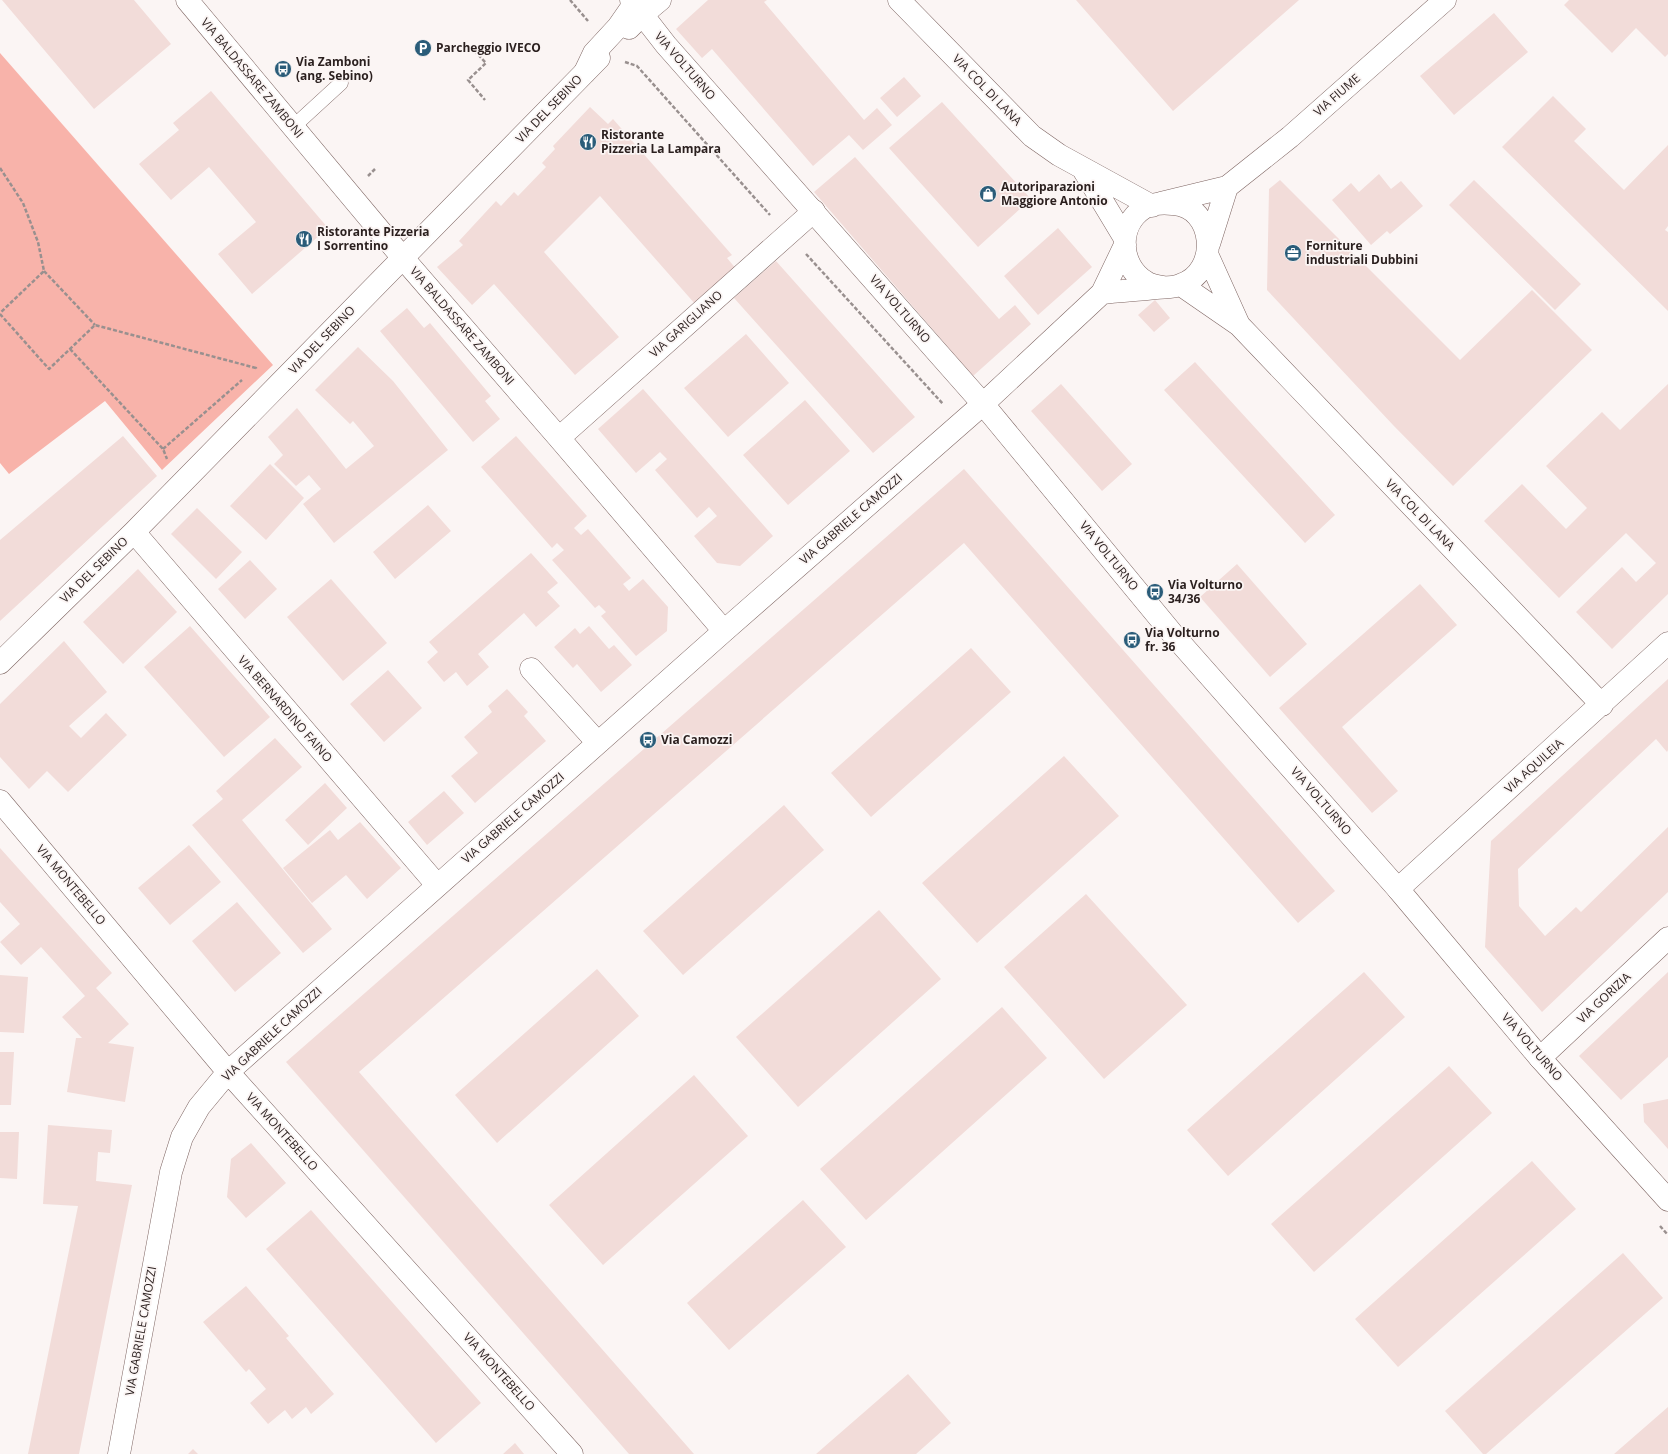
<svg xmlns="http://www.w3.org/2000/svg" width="1668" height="1454" viewBox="0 0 1668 1454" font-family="'Open Sans',sans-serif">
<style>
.green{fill:#f8b3aa}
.building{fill:#f2dcd9}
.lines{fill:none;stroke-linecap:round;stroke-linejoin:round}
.service-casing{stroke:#7e6562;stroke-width:15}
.minor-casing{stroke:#7e6562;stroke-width:23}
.tertiary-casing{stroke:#7e6562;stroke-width:23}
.path{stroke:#99908f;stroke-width:2.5;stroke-dasharray:4 2;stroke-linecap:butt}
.service{stroke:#fff;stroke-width:14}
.minor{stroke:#fff;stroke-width:22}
.tertiary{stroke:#fff;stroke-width:22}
.labels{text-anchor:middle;stroke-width:3.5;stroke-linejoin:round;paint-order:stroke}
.poi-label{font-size:12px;font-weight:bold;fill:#2a1f1e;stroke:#fbf5f4;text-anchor:start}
.street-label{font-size:12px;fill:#2a1f1e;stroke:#fbf5f4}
</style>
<rect width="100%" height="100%" fill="#fbf5f4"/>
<path class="green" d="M0 53 273 365 162 470 105 401 9 474 0 463Z"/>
<path class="building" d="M2 0H134L171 44 94 109Z
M708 0H767L764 2 864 120 877 108 892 125 863 150 849 135 813 166 712 49 702 58 676 29Z
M1076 0H1299L1173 111Z
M1569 0H1668V54L1665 57 1636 28 1612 53 1564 5Z
M1494 13 1528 52 1454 115 1420 76Z
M904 77 921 96 897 117 880 98Z
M211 91 328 228 252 294 218 254 256 222 209 167 171 200 139 164 179 130 173 123Z
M1553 96 1586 129 1574 141 1624 190 1668 145V226L1665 230 1668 232V311L1502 147Z
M942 102 1031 199 978 247 889 148Z
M590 107 608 124 613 119 732 255 727 258 737 270 696 305 600 196 544 252 619 337 575 375 494 284 472 305 437 267 463 245 459 241 496 201 501 206 514 192 518 196 546 167 542 163 555 149 553 146Z
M855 157 999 319 1015 305 1031 324 973 376 814 192Z
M1379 174 1391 189 1401 181 1423 206 1390 234 1387 231 1371 245 1332 200 1351 183 1359 192Z
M1280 180 1460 360 1532 290 1592 350 1453 486 1393 425 1267 290 1269 189Z
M1474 180 1581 284 1555 310 1449 205Z
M1058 228 1092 267 1038 315 1004 276Z
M776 261 915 417 873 453 734 298Z
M1155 300 1170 318 1154 332 1138 315Z
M407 308 424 328 430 323 491 396 485 401 500 419 473 442 380 331Z
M746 334 789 383 728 437 684 388Z
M358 347 393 381 448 450 334 543 303 504 321 489 309 475 296 486 274 464 283 455 268 437 297 408 346 469 374 446 353 421 350 424 315 390Z
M1195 362 1335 515 1305 543 1164 390Z
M1061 384 1132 464 1102 491 1031 411Z
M1668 384V594L1612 649 1576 612 1622 567 1636 582 1656 563 1626 533 1559 598 1484 521 1522 484 1566 529 1587 508 1546 466 1602 412 1620 430Z
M643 389 773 536 740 566 717 563 694 536 717 516 709 507 697 518 655 470 667 459 660 452 636 473 598 429Z
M805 400 850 451 788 505 743 455Z
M123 436 157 476 0 621V540Z
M516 436 587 516 574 528 581 535 588 529 631 578 623 584 629 591 643 579 668 607 667 631 636 656 601 616 606 612 599 605 595 608 552 560 564 550 557 543 552 548 481 467Z
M270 464 304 498 266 540 230 506Z
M964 469 1335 891 1298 923 964 543 359 1072 694 1454H629L286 1062Z
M428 505 451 531 395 579 373 552Z
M197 508 242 552 216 579 171 534Z
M531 553 558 583 547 592 560 606 536 627 524 613 478 654 489 667 467 686 456 672 444 682 427 662 438 652 429 642Z
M250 560 277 589 245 619 218 589Z
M1237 564 1307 644 1270 677 1200 597Z
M138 569 177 612 123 664 83 622Z
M331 579 387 643 343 681 287 617Z
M1420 584 1457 625 1342 727 1398 791 1372 813 1279 708Z
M190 626 270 717 224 757 144 667Z
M589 626 609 649 614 645 632 665 601 692 577 664 573 668 554 647 575 628 580 634Z
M64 641 107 692 69 726 81 738 106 713 127 735 68 792 47 771 29 789 0 757V704Z
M971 648 1011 692 871 817 831 773Z
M388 670 422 708 384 742 350 704Z
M1668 679V750L1667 752 1656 739 1518 869 1519 906 1545 936 1576 907 1581 912 1668 827V892L1542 1012 1485 947 1491 841Z
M507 689 528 712 524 716 546 741 475 803 451 776 478 753 464 737 492 712 488 706Z
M275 738 302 767 242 820 332 929 303 953 192 825 223 799 216 791Z
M1064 756 1119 816 977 943 922 883Z
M325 783 347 808 308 845 285 820Z
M444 791 464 813 427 845 408 822Z
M784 805 824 850 683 975 643 931Z
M360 822 401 868 367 899 346 875 312 903 283 868 330 830 338 840Z
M189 845 221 882 170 925 138 888Z
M0 848 112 973 96 988 129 1024 108 1043 134 1047 125 1102 67 1092 76 1038H82L62 1017 85 996 41 947 21 965 0 942 20 924 0 902Z
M1086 894 1187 1005 1104 1079 1004 967Z
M237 902 281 953 235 992 192 941Z
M879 910 941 979 798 1107 736 1037Z
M597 969 639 1016 497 1143 455 1095Z
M1364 972 1405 1017 1228 1176 1187 1130Z
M1668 972V1057L1621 1100 1579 1056Z
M0 975 28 977 24 1033 0 1032Z
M1002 1007 1047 1058 866 1220 820 1169Z
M0 1052H14L11 1105H0Z
M1449 1066 1492 1113 1314 1272 1271 1224Z
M694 1075 748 1136 603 1265 549 1205Z
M1668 1099V1149L1644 1122 1643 1104Z
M48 1125 112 1130 110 1153 98 1152 96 1181 132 1185 79 1454H28L78 1206 43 1204Z
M0 1132H19L17 1179 0 1178Z
M251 1143 286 1183 246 1218 227 1197 231 1159Z
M1532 1161 1576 1209 1398 1367 1355 1319Z
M803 1200 846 1247 729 1350 687 1303Z
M311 1210 481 1403 436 1443 266 1249Z
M1623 1253 1663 1298 1486 1454H1483L1445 1411Z
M246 1286 289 1336 286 1338 334 1394 311 1414 306 1407 292 1419 285 1410 268 1424 250 1403 266 1389 249 1369 246 1372 203 1322Z
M908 1374 951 1423 916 1454H816Z
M1668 1407V1454H1614Z
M515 1443 524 1454H503Z
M193 1449 198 1454H188Z"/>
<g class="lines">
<g class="service-casing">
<path id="service" d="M293 127 341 83"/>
</g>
<g class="minor-casing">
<path id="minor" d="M187 0 402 257 559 438 724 631
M899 0 1032 136 1059 155 1152 206
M629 28 642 15 660 0
M1083 169 1124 237
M1161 203 1227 187 1290 137 1445 0
M1209 244 1227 187
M1207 254 1239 325
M1181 285 1239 325 1602 705
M1102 293C1120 291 1138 290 1156 288 1164 287 1173 288 1180 285 1221 272 1215 206 1173 204 1164 203 1153 203 1144 208 1117 225 1119 266 1146 282 1150 285 1157 286 1163 287
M559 438 814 211
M134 532 437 885
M0 663 134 532 599 58
M531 669 598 743
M0 801 228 1072 572 1454
M1398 889 1668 643
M1540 1058 1668 938
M119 1454 171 1172 182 1137 199 1107 228 1072 724 631 983 404 1102 293 1125 245"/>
</g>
<g class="tertiary-casing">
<path id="tertiary" d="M631 0 666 45 983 404 1176 638 1398 889 1540 1058 1668 1200
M585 72 594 53 618 27 634 4"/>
</g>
<path class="path" d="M570 0 588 21
M470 46 486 63 468 80 485 100
M625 62 637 66 770 215
M0 168 23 203 38 242 44 271 0 313
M368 176 375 169
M806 254 943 404
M44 271 95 325
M0 314 49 369 95 325 256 368 255 369
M70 349 163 449 167 459
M163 449 242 380
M1660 1226 1668 1235"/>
<use href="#service" class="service"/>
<use href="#minor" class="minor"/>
<use href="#tertiary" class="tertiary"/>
</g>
<defs>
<g id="parking-disc" transform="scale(0.9)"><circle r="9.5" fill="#2a5c79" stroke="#fbf5f4"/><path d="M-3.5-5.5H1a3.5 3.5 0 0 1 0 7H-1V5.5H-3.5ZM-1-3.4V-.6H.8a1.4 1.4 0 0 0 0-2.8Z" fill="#fff"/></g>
<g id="bus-disc" transform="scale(0.9)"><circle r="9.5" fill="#2a5c79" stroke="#fbf5f4"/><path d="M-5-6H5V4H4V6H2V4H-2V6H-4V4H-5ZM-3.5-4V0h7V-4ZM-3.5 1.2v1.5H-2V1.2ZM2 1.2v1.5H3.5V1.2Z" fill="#fff"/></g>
<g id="restaurant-disc" transform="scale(0.9)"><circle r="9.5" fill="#2a5c79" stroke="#fbf5f4"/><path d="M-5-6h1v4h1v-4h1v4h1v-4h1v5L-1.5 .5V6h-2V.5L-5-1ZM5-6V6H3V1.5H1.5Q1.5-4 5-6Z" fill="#fff"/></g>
<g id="shop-disc" transform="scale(0.9)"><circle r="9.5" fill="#2a5c79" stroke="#fbf5f4"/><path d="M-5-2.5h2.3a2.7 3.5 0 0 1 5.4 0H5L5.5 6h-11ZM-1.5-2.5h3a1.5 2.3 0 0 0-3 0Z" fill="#fff"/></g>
<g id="office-disc" transform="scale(0.9)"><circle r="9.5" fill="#2a5c79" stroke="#fbf5f4"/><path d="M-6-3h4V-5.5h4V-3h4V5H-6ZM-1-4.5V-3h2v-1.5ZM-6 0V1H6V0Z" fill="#fff"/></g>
</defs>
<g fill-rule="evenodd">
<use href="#parking-disc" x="423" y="48"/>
<use href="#bus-disc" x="283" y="69"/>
<use href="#restaurant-disc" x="588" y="142"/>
<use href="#shop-disc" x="988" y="194"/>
<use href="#restaurant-disc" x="304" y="239"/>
<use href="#office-disc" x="1293" y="253"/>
<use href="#bus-disc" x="1155" y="592"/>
<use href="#bus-disc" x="1132" y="640"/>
<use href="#bus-disc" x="648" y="740"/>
</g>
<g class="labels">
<g class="poi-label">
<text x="436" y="52">Parcheggio IVECO</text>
<text x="296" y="66">Via Zamboni<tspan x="296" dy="14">(ang. Sebino)</tspan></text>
<text x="601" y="139">Ristorante<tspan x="601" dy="14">Pizzeria La Lampara</tspan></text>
<text x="1001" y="191">Autoriparazioni<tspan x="1001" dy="14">Maggiore Antonio</tspan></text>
<text x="317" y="236">Ristorante Pizzeria<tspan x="317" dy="14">I Sorrentino</tspan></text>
<text x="1306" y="250">Forniture<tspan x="1306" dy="14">industriali Dubbini</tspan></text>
<text x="1168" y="589">Via Volturno<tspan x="1168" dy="14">34/36</tspan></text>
<text x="1145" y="637">Via Volturno<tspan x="1145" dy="14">fr. 36</tspan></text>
<text x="661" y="744">Via Camozzi</text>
</g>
<g class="street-label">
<text transform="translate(685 66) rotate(49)" y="4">VIA VOLTURNO</text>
<text transform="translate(252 78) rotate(50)" y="4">VIA BALDASSARE ZAMBONI</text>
<text transform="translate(987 90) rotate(46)" y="4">VIA COL DI LANA</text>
<text transform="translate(1337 95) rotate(-41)" y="4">VIA FIUME</text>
<text transform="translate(549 109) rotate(-46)" y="4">VIA DEL SEBINO</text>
<text transform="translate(900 309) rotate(49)" y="4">VIA VOLTURNO</text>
<text transform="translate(686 324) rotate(-42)" y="4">VIA GARIGLIANO</text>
<text transform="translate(462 326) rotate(49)" y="4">VIA BALDASSARE ZAMBONI</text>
<text transform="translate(322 340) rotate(-46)" y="4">VIA DEL SEBINO</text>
<text transform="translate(1420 515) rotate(46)" y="4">VIA COL DI LANA</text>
<text transform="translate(851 519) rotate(-41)" y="4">VIA GABRIELE CAMOZZI</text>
<text transform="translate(1109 556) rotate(51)" y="4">VIA VOLTURNO</text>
<text transform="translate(94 570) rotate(-44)" y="4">VIA DEL SEBINO</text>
<text transform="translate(285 709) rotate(49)" y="4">VIA BERNARDINO FAINO</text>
<text transform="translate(1534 766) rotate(-42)" y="4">VIA AQUILEIA</text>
<text transform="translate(1321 801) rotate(49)" y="4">VIA VOLTURNO</text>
<text transform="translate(513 818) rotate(-41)" y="4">VIA GABRIELE CAMOZZI</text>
<text transform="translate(71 885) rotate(50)" y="4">VIA MONTEBELLO</text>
<text transform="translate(1604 998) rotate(-43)" y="4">VIA GORIZIA</text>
<text transform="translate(272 1034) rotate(-43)" y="4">VIA GABRIELE CAMOZZI</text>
<text transform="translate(1532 1047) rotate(49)" y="4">VIA VOLTURNO</text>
<text transform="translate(282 1132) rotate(48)" y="4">VIA MONTEBELLO</text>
<text transform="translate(141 1331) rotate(-80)" y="4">VIA GABRIELE CAMOZZI</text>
<text transform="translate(499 1372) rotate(48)" y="4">VIA MONTEBELLO</text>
</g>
</g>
</svg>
